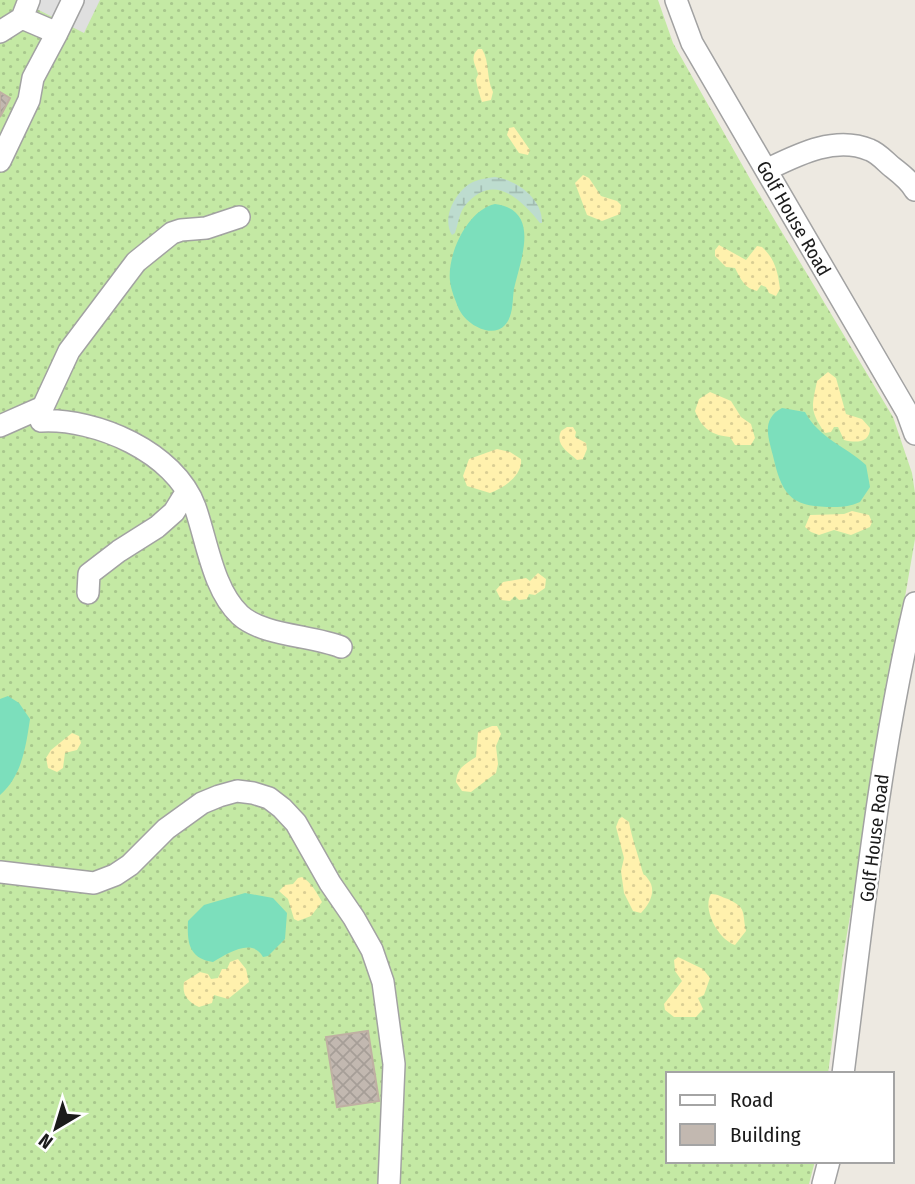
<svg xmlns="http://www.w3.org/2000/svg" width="915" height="1184" viewBox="0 0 915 1184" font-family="'Fira Sans Condensed',sans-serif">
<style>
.grass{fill:url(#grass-dots)}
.wetland{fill:url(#wetland-marsh)}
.sand{fill:url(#sand-dots)}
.pitch{fill:#7cdfbc}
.parking{fill:#dfdfdf}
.building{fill:url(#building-cross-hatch);stroke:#bfb0a3;stroke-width:2}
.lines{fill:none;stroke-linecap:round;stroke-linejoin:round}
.minor-casing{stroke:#a2a2a2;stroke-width:24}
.minor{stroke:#fff;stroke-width:21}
.labels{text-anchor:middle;stroke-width:5;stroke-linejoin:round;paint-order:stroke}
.street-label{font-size:19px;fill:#1b1b1b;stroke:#fff}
</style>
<defs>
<pattern id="grass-dots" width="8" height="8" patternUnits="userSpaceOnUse" patternTransform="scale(1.75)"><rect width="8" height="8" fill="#c4e9a4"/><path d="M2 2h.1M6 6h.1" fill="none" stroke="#a8c78d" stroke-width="1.8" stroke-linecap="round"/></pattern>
<pattern id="wetland-marsh" width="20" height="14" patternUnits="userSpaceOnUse" patternTransform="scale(1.75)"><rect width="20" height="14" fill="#bddccf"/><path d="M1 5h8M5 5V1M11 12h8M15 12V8" fill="none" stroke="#a2bcb1"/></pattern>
<pattern id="sand-dots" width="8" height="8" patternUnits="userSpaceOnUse" patternTransform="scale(1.75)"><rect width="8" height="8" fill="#fff1ad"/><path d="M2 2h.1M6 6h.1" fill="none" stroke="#dace94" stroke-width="1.8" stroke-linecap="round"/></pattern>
<pattern id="building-cross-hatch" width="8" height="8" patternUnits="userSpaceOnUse" patternTransform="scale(1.75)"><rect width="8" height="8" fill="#c2b8b0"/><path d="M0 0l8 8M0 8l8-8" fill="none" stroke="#a69e97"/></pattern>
</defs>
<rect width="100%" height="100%" fill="#ede9e1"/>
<path class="grass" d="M0 0H658L673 43 753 184 893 417 912 473 915 493V539L843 957 828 1074H668V1161H815L809 1184H0Z"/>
<path class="wetland" d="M495 177C517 180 543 199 542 223H540C520 198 492 171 464 207 459 214 458 225 455 233L452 235C441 218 456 190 473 182 480 179 488 178 495 177Z"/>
<path class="sand" d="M478 49H482C490 62 486 78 493 92L491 100 482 102C480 96 477 86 476 80 476 78 478 76 478 74 476 65 469 58 478 49Z
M514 127 530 150 528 155 519 153 507 135 509 128Z
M583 175 589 178 601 196 617 201 621 205 620 214 602 221 587 215 575 183Z
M719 245 746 260 757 246 762 247C775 259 778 272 780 289L776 296 769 293 766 287 761 285 757 291C745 289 740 278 735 268L726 267 715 256V250Z
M828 372 836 378 846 414 862 419 870 428C870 443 856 443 844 440L838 427H834L831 432 825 433C809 410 812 407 817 381Z
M710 392 731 401 741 417 751 424 755 438 751 445H735L730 437C712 435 702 429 695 411L699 399Z
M567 427H573L576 432 575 437 586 443 587 449 583 459 577 460C567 451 555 445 561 431Z
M497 449 510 452 521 459C523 475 504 488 490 493L467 486 463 476 469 459Z
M852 511 869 515 872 522 870 527 851 535 834 530 819 535 811 532 805 527 810 515 844 514Z
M538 573 546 579 545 588 535 595 529 594 527 599 519 600 515 596 510 601 501 600 496 590 503 582 526 578 530 581Z
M492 726H497L501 734 496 746 498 764 496 773 471 792 462 791 456 782C457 767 466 764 476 757L478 732Z
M72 733 79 736 81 743 77 750 65 753 63 768 57 772 48 768 46 758 51 750Z
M622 817 629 822C632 839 638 854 642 870 645 879 643 871 648 879 657 890 650 904 641 913L633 911 624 893 621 871 624 858 616 827 619 819Z
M302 877C311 882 317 893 322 902L311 916 298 921 294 919 288 899 279 891 285 885 293 884 298 878Z
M711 894C718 894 721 897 728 899 747 908 742 912 746 931L735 945C718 939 702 909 711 894Z
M678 957 703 969 710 978 704 995 698 998 703 1009 696 1017H674L665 1010 664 1004 682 981 675 971 674 960Z
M238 959 246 969 249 982 228 999 214 995 212 1003 199 1007C187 1001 182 995 184 982L200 972 208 974 211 979 218 978 222 969H227L230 962Z"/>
<path class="pitch" d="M495 204C542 210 520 261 514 289 512 300 514 315 505 325 491 340 464 323 458 307 455 299 451 290 450 281 447 255 467 210 495 204Z
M782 408 805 412C819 438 845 446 866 465L870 487 860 502C851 506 844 507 834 507 795 507 783 499 774 460 770 441 759 420 782 408Z
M8 696 19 703 30 719C26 746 22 776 0 795V699Z
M245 893 273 898 287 913 285 939 268 956 263 957C252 937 227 954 213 962 189 958 187 943 188 921L204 905Z"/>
<path class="parking" d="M19 0H100L84 33Z"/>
<path class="building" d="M0 92 10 98 0 117Z
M368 1031 379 1101 337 1107 326 1037Z"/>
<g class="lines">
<g class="minor-casing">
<path id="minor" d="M676 0 692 43 907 412 915 434
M22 18 57 33 73 0
M0 32 22 18 29 0
M0 161 29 100 33 78 57 33
M766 170C797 155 835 135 870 150 878 153 885 161 892 167 901 174 909 180 915 190
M43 407 41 421C96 418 175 452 195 507 207 541 213 590 240 615 263 636 311 635 341 647
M0 426 43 407 69 351 136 262 172 233 181 230 206 228 239 217
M88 593 89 574 119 551 157 527 174 512 187 491
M0 872 94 883 115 875 130 865 166 829 202 803 219 796 237 791 253 793 269 798 282 808 296 823 330 883 354 918 372 950 383 982 394 1064 389 1184
M843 1074C863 916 879 758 915 603
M823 1184 829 1161"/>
</g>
<use href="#minor" class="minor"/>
</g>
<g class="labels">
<g class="street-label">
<text transform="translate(794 218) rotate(60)" y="7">Golf House Road</text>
<text transform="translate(874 838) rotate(-83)" y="7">Golf House Road</text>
</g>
</g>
<rect x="666" y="1072" width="228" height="91" fill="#ffffff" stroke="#a4a4a4" stroke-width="2"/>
<rect x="680" y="1095" width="35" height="10" fill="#ffffff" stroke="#a4a4a4" stroke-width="2"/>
<text x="730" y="1107" font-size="21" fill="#1b1b1b">Road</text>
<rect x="680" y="1124" width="35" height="21" fill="#c2b8b0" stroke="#a4a4a4" stroke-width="2"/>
<text x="730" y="1142" font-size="21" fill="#1b1b1b">Building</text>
<g transform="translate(56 1128) rotate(218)" stroke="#ffffff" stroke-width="5" paint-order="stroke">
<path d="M0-5L12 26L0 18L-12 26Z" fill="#1b1b1b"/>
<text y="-10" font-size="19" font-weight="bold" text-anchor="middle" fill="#1b1b1b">N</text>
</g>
</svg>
